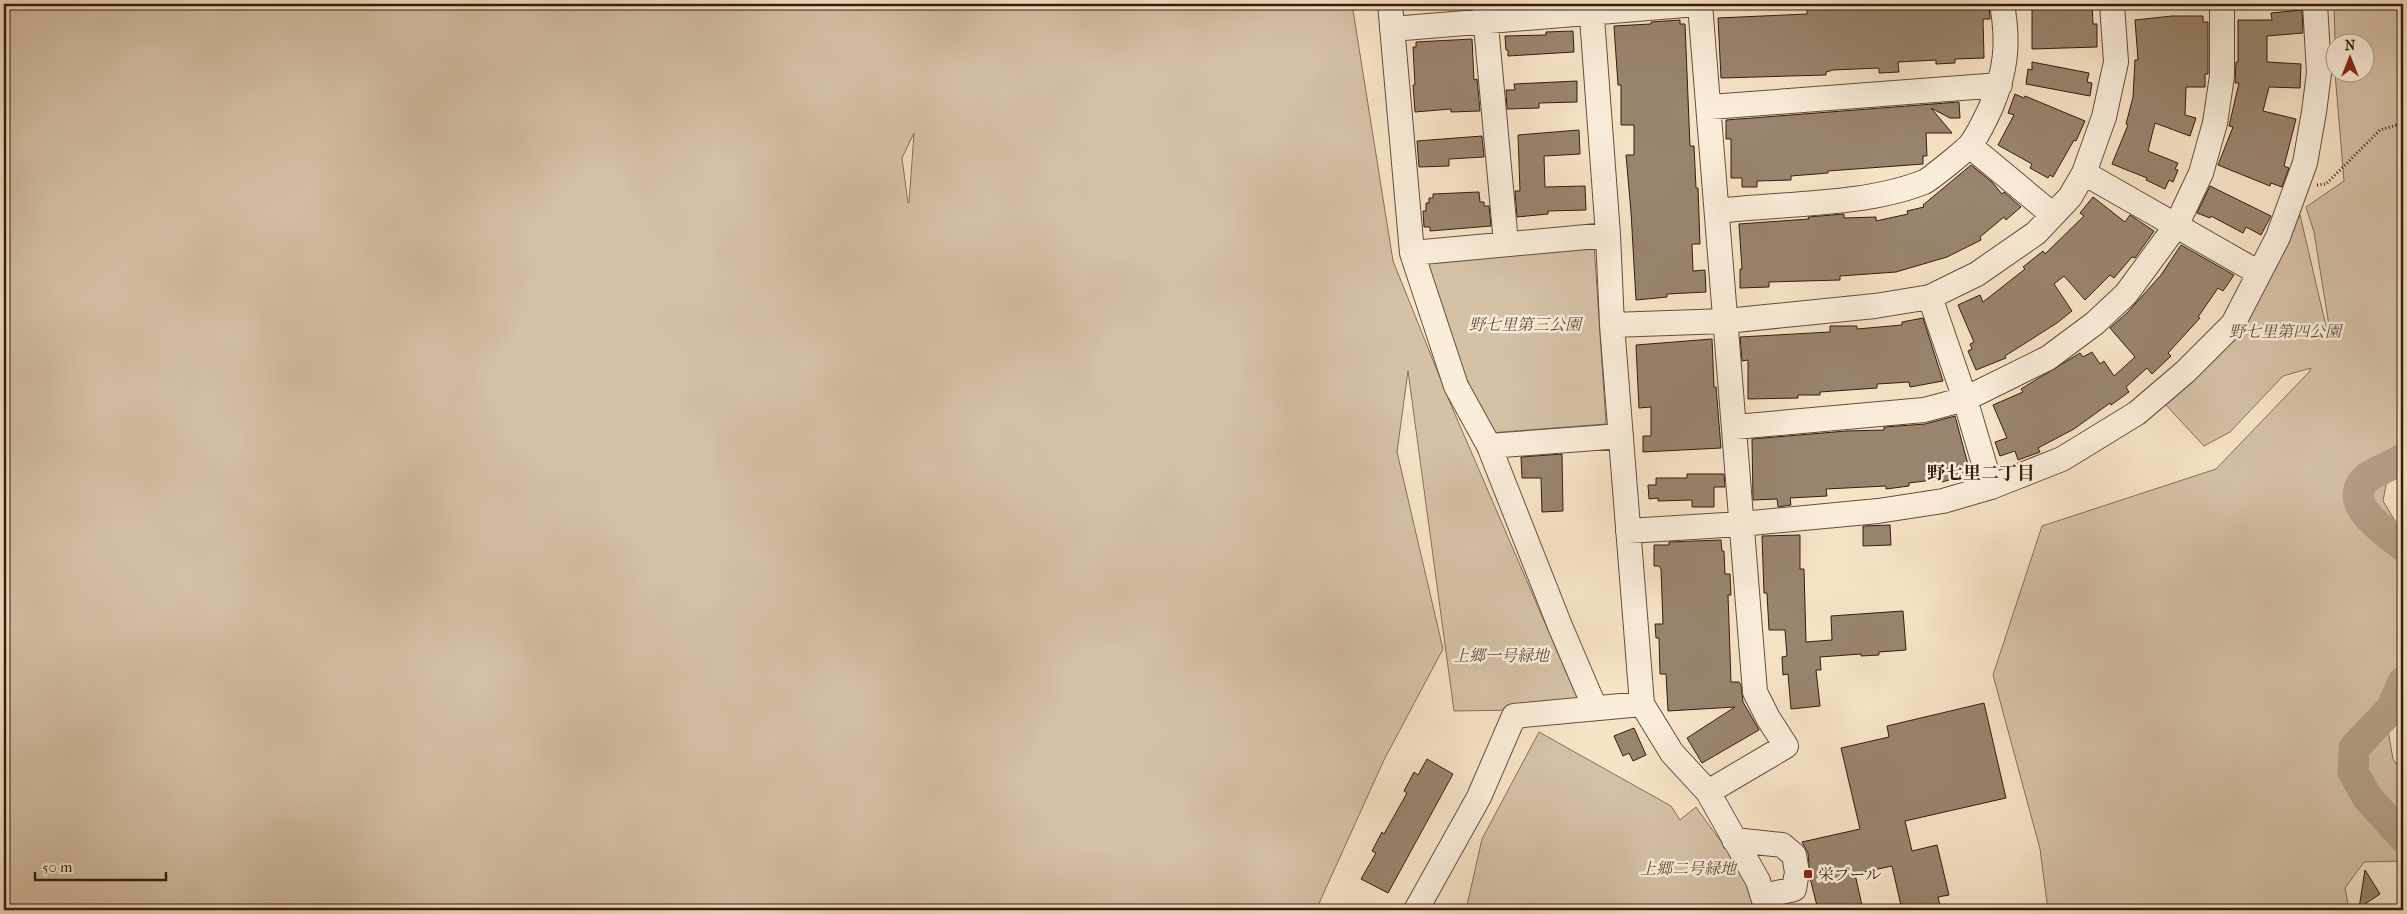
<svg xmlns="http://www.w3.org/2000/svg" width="2407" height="914" viewBox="0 0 2407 914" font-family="'IM FELL French Canon','Noto Serif JP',serif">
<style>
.green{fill:#d6c1a7;stroke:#866f5a;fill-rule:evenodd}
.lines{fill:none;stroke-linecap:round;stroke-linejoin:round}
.river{stroke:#b5a087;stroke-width:31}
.building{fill:#9a846e;stroke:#351d0e}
.minor-casing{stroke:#664e3c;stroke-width:26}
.path{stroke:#351d0e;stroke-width:3;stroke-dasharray:1 2.5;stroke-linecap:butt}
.minor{stroke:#faedda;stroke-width:24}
.poi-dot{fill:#8f2418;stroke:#faedda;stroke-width:2}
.labels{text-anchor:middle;stroke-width:5;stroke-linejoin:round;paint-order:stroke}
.park-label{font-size:16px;font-style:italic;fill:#654e3c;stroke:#faedda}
.poi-label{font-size:16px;fill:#351d0e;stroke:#faedda;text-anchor:start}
.neighbourhood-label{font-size:18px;font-weight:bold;fill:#351d0e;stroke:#faedda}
</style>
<rect width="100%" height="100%" fill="#f7e3c6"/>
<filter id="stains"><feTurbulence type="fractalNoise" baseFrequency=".004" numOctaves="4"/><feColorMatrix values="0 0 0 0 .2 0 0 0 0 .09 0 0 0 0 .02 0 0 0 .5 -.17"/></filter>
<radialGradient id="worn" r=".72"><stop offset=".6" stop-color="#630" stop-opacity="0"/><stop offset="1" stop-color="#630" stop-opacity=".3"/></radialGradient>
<path class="green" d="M4 4H1352L1393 261 1451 405 1582 709 1454 711 1408 371 1397 452 1443 649 1384 760 1316 910H4ZM914 133 909 203H908L902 158Z
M2334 4H2397L2403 58V445L2389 469 2383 501 2403 534V704L2387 725 2393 759 2403 774V861L2364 862 2345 888 2349 910H2048L2040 849 1993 675 2042 526 2216 469 2309 372 2311 368 2283 376 2230 432 2204 446 2165 404 2237 334 2300 215 2329 339 2331 338 2314 232 2306 207 2344 181 2335 73 2364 72V42H2335Z
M1594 244 1606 424 1489 433 1416 257Z
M1539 732 1671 806 1680 820 1696 807C1718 839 1748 872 1756 910H1466L1482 839Z"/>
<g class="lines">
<path class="river" d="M2403 459C2393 465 2378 470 2368 477 2337 503 2387 532 2403 546
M2403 682 2391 709 2354 748 2353 772 2367 797 2403 837"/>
</g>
<path class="building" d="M1907 4H1989L1990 19H1983L1984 58 1955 59V63L1936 64V60L1898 62 1899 72 1879 73V68L1833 70 1826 72V75L1721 78 1718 18 1807 14V9L1838 8V6Z
M2032 4H2092L2093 24H2097V47L2032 49Z
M2302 10 2303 33 2267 36V62L2301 64 2300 88 2269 87 2263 111 2296 119 2284 166 2289 168 2282 187 2271 183 2270 186 2218 165 2233 127 2229 126 2239 83H2235L2236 62H2238V20H2272L2271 13Z
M2172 16H2203V22H2208V74H2205V87H2186L2185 115 2196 118 2190 136 2155 123 2148 151 2178 163 2175 169 2178 170 2173 182 2169 180 2165 189 2146 180 2147 178 2112 164 2128 125 2126 124 2133 97 2135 60H2138L2135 20Z
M1680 20V24H1685L1690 146H1694L1696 188H1698L1700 244H1692L1693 271 1705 270 1706 292 1667 294V297L1636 300 1631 212 1626 155H1634V125H1621V85H1618L1614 26 1651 24V22Z
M1573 31 1574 52 1508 56V50H1506L1505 36 1546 35V32Z
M1472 39 1474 80 1477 79 1480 111 1451 112V109L1415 112 1413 85H1415L1413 47H1416V42Z
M2032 62 2089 73 2087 82 2092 83 2090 96 2026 84 2028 69 2032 70Z
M1577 81V102L1539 103V108L1507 109 1506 90H1515L1514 84Z
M2015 94 2024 98 2025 96 2085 121 2076 141 2074 140 2053 177 2050 175 2048 178 2030 168 2032 164 1998 145 2014 115 2008 113Z
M1959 102 1960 118H1950L1931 108 1952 133H1926L1927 156H1923V164L1828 171V173L1791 176V180L1757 181V187H1742V178H1731V139H1726V120Z
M1579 130 1580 154 1544 156 1545 187 1585 186 1586 210 1548 211V214L1517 217 1515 191H1520L1518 135Z
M1482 136 1484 157 1449 159V166L1419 167 1417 141Z
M1971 165 1992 182 2002 194 2004 192 2021 207 2006 220 2004 217 1980 237 1981 240 1947 257 1896 272 1840 276V280L1769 282V287L1740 288V269H1742L1739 224 1809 219 1808 217 1844 214V218L1876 217V221L1908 214 1907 211 1924 207 1923 205Z
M2210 186 2271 216 2261 235 2246 227 2243 233 2211 216 2210 218 2197 213Z
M1479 192 1480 202H1484V206H1489L1491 226 1430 231V227H1424L1423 211H1426V203H1429V198H1433V194Z
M2093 197 2125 222 2130 215 2154 231 2135 258 2132 257 2114 278 2110 275 2085 300 2064 276 2054 284 2072 311 2057 323 2005 356 2006 358 1976 370 1968 351 1972 349 1970 344 1974 342 1958 305 1980 295 1983 302 2025 269 2023 267 2043 251 2045 254 2084 216 2080 213Z
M2181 245 2234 275 2223 291 2218 288 2198 317 2200 318 2168 353 2171 356 2152 374 2147 368 2126 387 2129 392 2111 405 2110 403 2074 429 2038 448 2040 452 2018 460 2015 451 2000 456 1995 442 2007 438 1993 405 2023 392 2021 389 2080 353 2083 357 2092 352 2100 364 2104 361 2114 376 2135 357 2110 328 2127 313 2161 275Z
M1923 318 1943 381 1910 387 1909 382 1877 384V388L1820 392V395H1798V398L1748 399V360L1742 361 1740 337 1830 332V326H1857V329L1902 325V322Z
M1712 339 1714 387H1716L1721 448 1643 452V436H1651V407L1639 408 1636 345Z
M1955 416 1970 472 1956 476V478L1942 482 1941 479 1909 483V486L1886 489V486L1826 489 1827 496 1790 498 1791 505 1778 507 1777 499 1753 500 1752 439 1846 431 1884 430V427L1925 424Z
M1562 454 1563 511 1542 512 1541 478H1522L1521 457Z
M1687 474H1724L1725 487H1714V507H1692V500L1658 501V498L1649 499 1648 485H1656V478H1687Z
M1890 525 1891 545 1863 546V526Z
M1800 535V569H1804L1806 642 1832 640 1831 616 1903 611 1906 650 1879 652V655L1861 656V654L1820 657 1821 670H1816L1820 706 1791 709 1788 674 1783 675 1782 657 1787 656 1785 630H1769L1767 593H1764L1762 536Z
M1721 540 1722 551H1724L1725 574H1730L1731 595H1728L1731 682H1739L1741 685 1743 702 1759 730 1702 763 1687 738 1735 707 1668 711 1666 674H1660L1659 638H1656L1655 624H1663L1661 569 1659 566H1654V545H1669V542Z
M1984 703 2006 798 1905 821 1912 851 1937 845 1949 895 1938 897 1941 910H1902L1892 866 1855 874 1863 910H1818L1810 878 1808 853 1802 842 1860 829 1841 748 1889 737 1887 726Z
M1634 728 1646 755 1633 761 1629 753 1623 756 1614 736Z
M1427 759 1453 774 1388 893 1361 879 1376 853 1372 851 1382 832 1384 834 1407 793 1404 791 1414 772 1418 775Z
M2365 870 2380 894 2359 908Z"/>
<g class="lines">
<g class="minor-casing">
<path id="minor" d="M1390 4 1412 253 1456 386 1489 446 1560 626 1595 708
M1484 4 1506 243
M1591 4 1608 235 1612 325 1642 704 1672 753 1708 792 1758 881 1767 910
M1700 4 1755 692 1768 718 1786 746 1708 792
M1392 29 1697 4
M1710 107 2000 85
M1970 146 2053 215
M2084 173 2259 273
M1718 211C1782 203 1864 206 1924 182 1929 180 1969 148 1971 144 1979 133 1985 120 1991 107 2006 71 2009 43 2002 4
M1412 253 1608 235
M1930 297 1965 399 1991 487
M1612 325 1726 321 1875 306 1930 297 1977 274 2036 233 2070 197 2084 173 2104 117 2116 62 2112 4
M1735 427 1924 410 1965 399 2048 358 2095 323 2126 294 2176 226 2201 173 2215 123 2222 76V4
M1489 446 1621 436
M1628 531 1741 524 1878 511 1943 501 1991 487 2062 459 2137 413 2185 372 2233 324 2278 237 2305 163 2314 112 2319 73 2315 4
M1734 840 1782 845 1794 855 1797 872 1794 889 1764 896
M1416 910 1479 797 1514 716 1642 704"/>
</g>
<path class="path" d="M2317 185 2326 184 2380 130 2400 124 2403 119"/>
<use href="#minor" class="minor"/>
</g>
<rect class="poi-dot" x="1803" y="869" width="10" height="10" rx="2.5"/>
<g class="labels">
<g class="park-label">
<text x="1525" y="330">野七里第三公園</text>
<text x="2285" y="337">野七里第四公園</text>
<text x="1501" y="661">上郷一号緑地</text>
<text x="1688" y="874">上郷二号緑地</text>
</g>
<g class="poi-label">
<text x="1818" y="880">栄プール</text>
</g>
<g class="neighbourhood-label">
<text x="1981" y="479">野七里二丁目</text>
</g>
</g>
<rect width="2407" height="914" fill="none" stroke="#f7e3c6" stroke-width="20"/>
<rect x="5" y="5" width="2397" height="904" fill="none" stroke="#351d0e" stroke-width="2.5"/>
<rect x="10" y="10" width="2387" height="894" fill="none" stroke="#351d0e"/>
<g transform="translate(2350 58)"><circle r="24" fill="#faedda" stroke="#ab9a88"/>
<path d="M0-4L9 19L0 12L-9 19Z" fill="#8f2418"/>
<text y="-8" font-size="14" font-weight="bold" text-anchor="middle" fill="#351d0e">N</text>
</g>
<path d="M35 872v8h131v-8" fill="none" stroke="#351d0e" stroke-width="2.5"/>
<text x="42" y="872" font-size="15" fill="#351d0e" stroke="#faedda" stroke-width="4" paint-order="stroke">50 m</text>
<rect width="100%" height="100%" filter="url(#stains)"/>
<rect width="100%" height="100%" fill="url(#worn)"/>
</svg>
